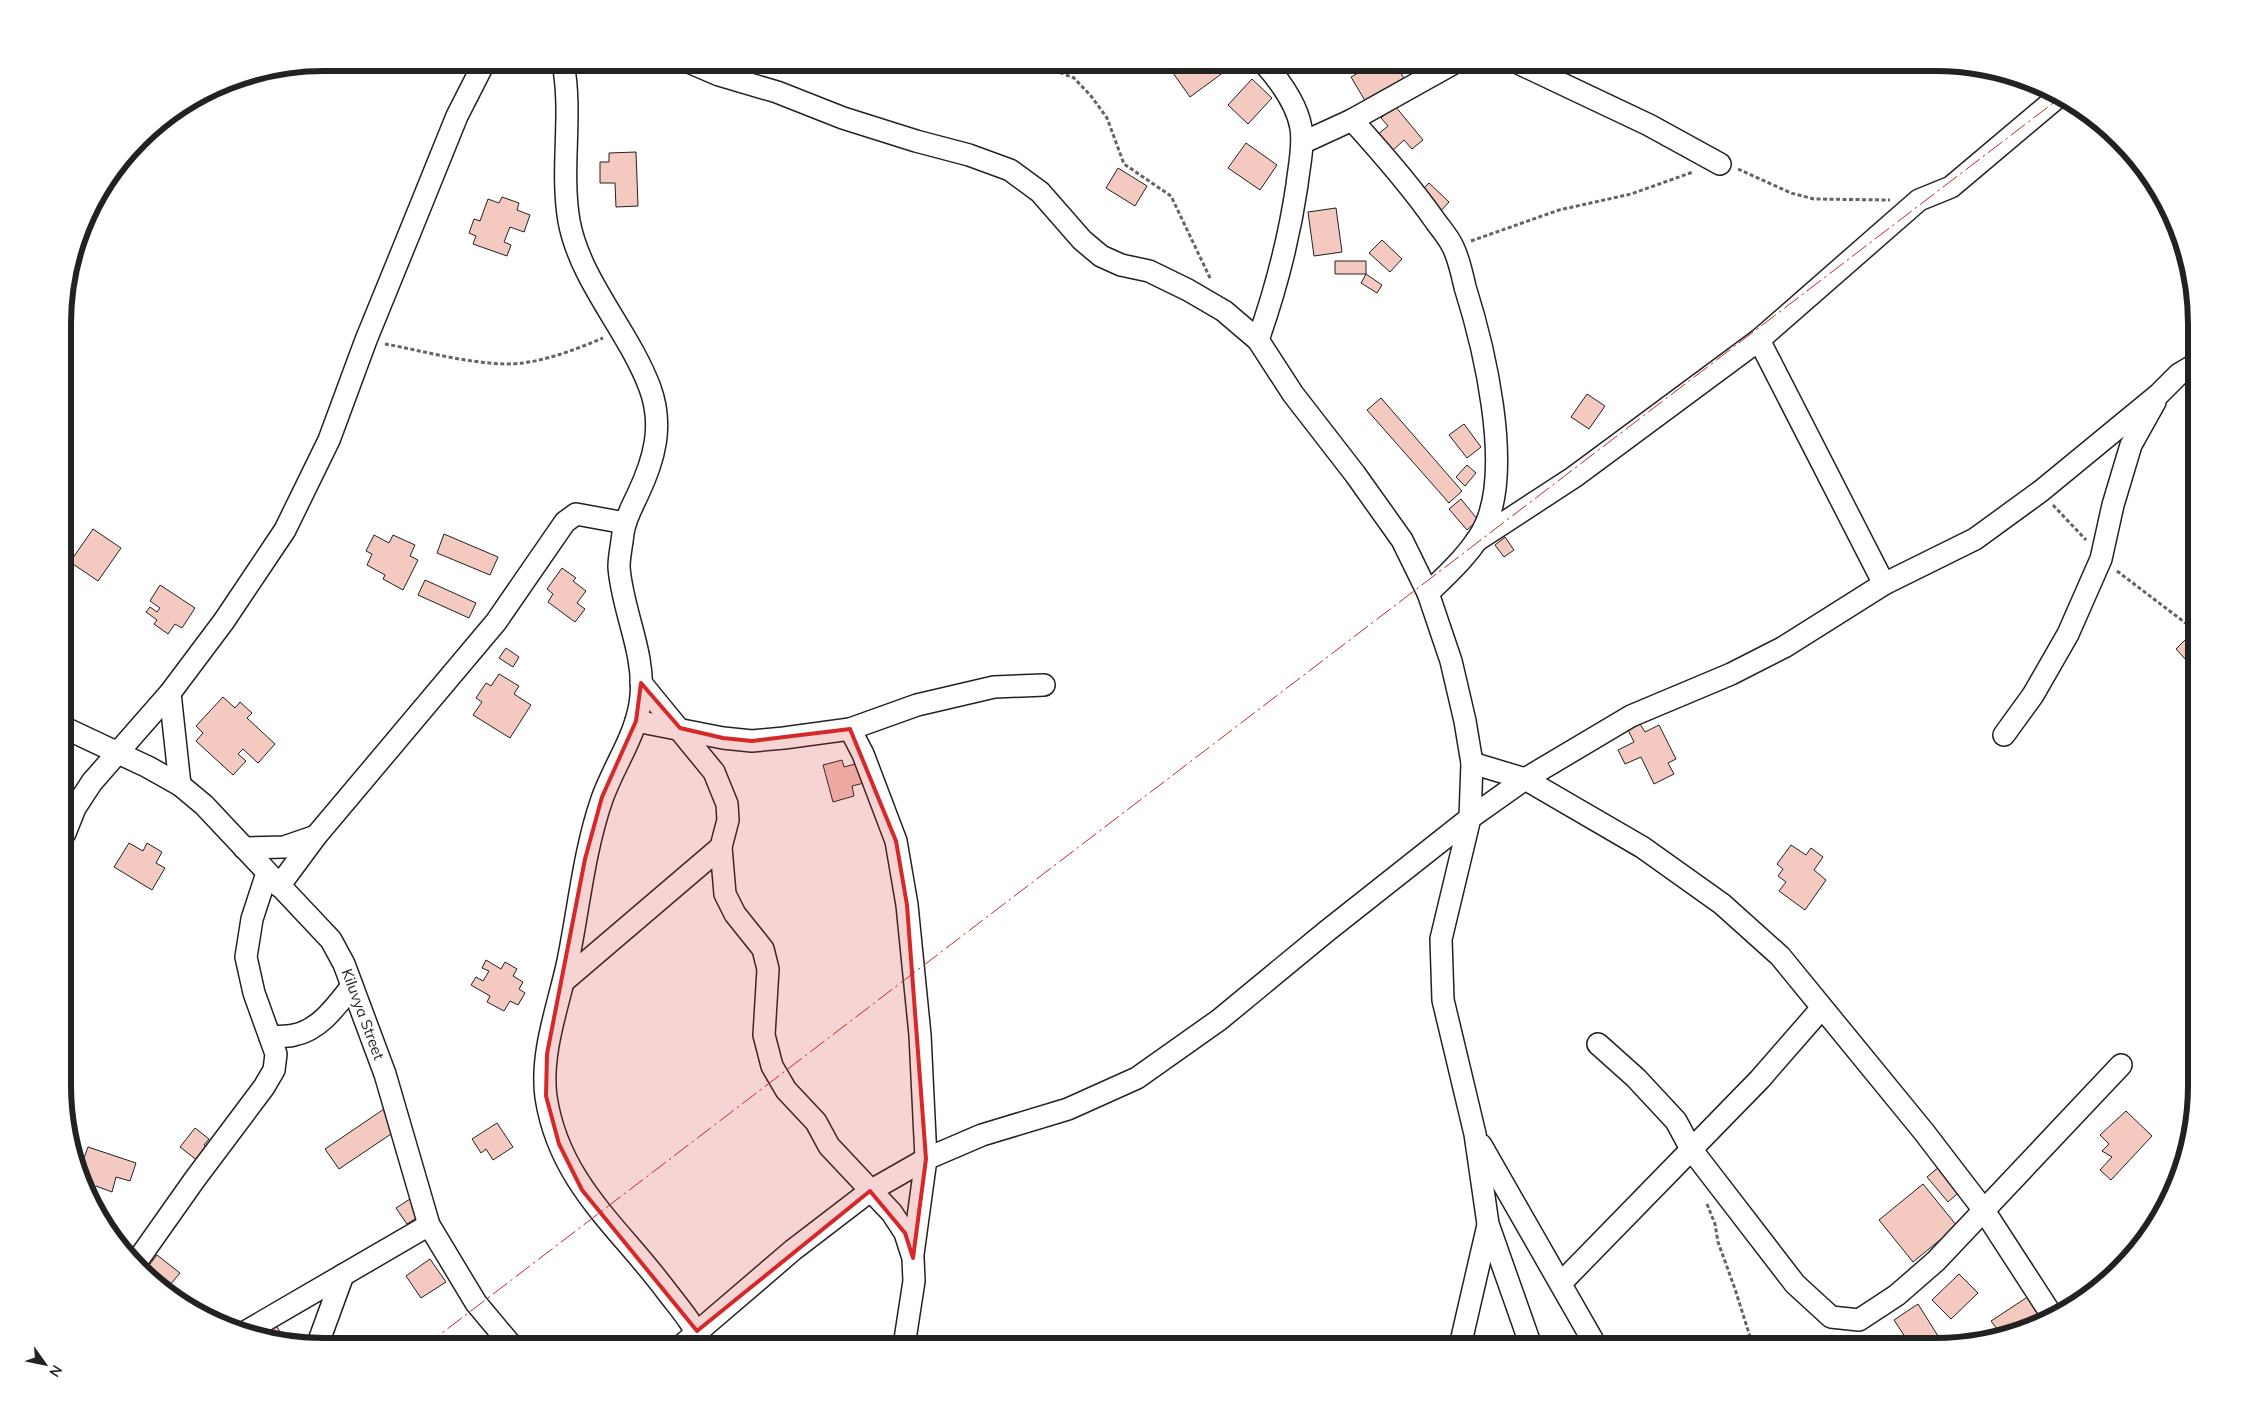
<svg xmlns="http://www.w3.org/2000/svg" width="2259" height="1409" viewBox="0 0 2259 1409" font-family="Mulish,sans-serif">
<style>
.building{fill:#f3c9c0;stroke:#222}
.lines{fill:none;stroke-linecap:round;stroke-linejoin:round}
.minor-casing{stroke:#222;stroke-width:24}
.path{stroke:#646464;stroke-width:3;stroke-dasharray:4 2.5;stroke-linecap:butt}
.minor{stroke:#fff;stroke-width:21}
.power{stroke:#c62828;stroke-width:1;stroke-dasharray:18 4 2.5 4;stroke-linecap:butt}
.marked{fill:#d62828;fill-opacity:0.2;stroke:#d62828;stroke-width:4;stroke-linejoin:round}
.labels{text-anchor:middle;stroke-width:4;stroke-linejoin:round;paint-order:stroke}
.street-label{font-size:15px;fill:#222;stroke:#fff}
.rim{fill:none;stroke:#222;stroke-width:6}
</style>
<rect width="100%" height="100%" fill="#fff"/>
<path class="building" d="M1166 63H1217L1224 72 1190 97Z
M1376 63H1395L1406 82 1367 104 1351 77Z
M1252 79 1272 98 1248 124 1228 105Z
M1395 106 1423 140 1412 149 1404 140 1392 151 1377 135 1388 126 1381 118Z
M1246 143 1277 165 1260 190 1228 168Z
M636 152 638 206 616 207 615 183H600V162H609V153Z
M1118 168 1147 186 1135 206 1106 188Z
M1429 183 1449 202 1438 214 1418 194Z
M502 197 519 203 517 210 530 215 524 232 510 227 504 242 511 245 507 256 473 244 476 236 469 233 474 219 480 221 488 199 499 203Z
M1336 208 1342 252 1314 256 1308 212Z
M1382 240 1402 259 1390 272 1369 253Z
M1335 261H1366V274H1335Z
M1366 274 1382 285 1377 293 1361 283Z
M1587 394 1605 406 1589 429 1571 417Z
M1381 398 1462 491 1449 503 1367 410Z
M1464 424 1481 447 1467 458 1449 435Z
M1467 465 1476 473 1465 486 1456 477Z
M1461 499 1478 520 1467 530 1449 509Z
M93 529 121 548 98 581 70 562Z
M444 534 498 557 490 575 437 553Z
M374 535 389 543 393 535 415 545 410 556 418 560 403 590 383 579 385 575 367 565 372 554 366 551Z
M1505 537 1514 550 1504 557 1495 545Z
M562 568 576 578 573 581 586 591 577 603 585 609 575 622 548 602 553 594 547 589Z
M425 580 476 603 469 618 418 595Z
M160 585 195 608 182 628 175 624 168 634 154 624 157 620 146 612 150 607 157 612 160 608 150 601Z
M2191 634 2196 639V652L2187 661 2176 649Z
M506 648 519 657 513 667 499 658Z
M499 674 519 686 514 694 531 705 510 738 473 715 482 702 476 698 486 683 491 686Z
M223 697 235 708 240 702 252 713 247 718 275 744 258 763 243 749 238 754 246 761 233 775 196 741 203 733 196 726Z
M1640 724 1645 732 1659 725 1676 759 1668 763 1674 774 1654 784 1641 757 1625 764 1618 750 1634 742 1628 730Z
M842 760 844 767 859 763 864 783 852 786 854 796 833 802 823 765Z
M129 843 143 851 147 843 162 852 156 863 165 868 152 890 114 867Z
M1791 845 1806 855 1811 848 1823 857 1814 870 1826 880 1805 910 1779 891 1786 882 1778 876 1783 869 1777 864Z
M486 960 501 969 505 962 517 969 513 976 523 982 519 989 525 993 518 1005 510 1001 504 1011 487 1002 490 996 471 985 476 977 483 981 489 971 482 968Z
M384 1109 397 1130 339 1169 325 1149Z
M2126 1111 2152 1136 2111 1180 2100 1170 2112 1157 2102 1151 2109 1144 2100 1135Z
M497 1123 513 1147 493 1160 486 1149 481 1153 472 1139Z
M195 1128 209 1139 204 1145 212 1151 202 1164 180 1147Z
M88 1147 136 1163 130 1181 116 1177 112 1192 96 1186 94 1192 89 1190 81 1166Z
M1945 1162 1965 1187 1948 1202 1927 1177Z
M1923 1184 1957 1226 1913 1262 1879 1220Z
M410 1199 421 1215 407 1224 396 1208Z
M157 1255 180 1273 165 1291 143 1273Z
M430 1259 446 1282 421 1298 406 1276Z
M1959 1274 1978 1293 1951 1319 1932 1300Z
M2032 1294 2043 1312 2003 1337 1991 1321Z
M1918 1304 1938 1336 1922 1346H1911L1894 1320Z
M275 1324 286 1341 256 1337Z"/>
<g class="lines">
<g class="minor-casing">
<g id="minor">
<path d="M563 63C573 115 560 168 569 221 580 281 629 331 650 388 664 426 654 460 638 494 632 507 625 519 623 533 622 544 619 556 619 567 622 610 645 652 641 696 638 733 614 765 602 799 584 851 579 907 568 961 559 1004 540 1052 546 1097 559 1183 620 1228 668 1293 681 1310 695 1325 701 1345"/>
<path d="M691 63 719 75 777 92 843 118 916 141 969 155 1010 170 1040 192 1082 240 1101 256 1121 265 1149 271 1188 290 1224 311 1258 340 1293 394 1355 474 1402 540 1428 593 1451 661 1465 721 1472 763 1470 818 1441 939 1443 1000 1475 1134 1488 1224 1531 1346"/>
<path d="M1518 63 1649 125 1720 164"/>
<path d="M1352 120C1382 153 1411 186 1436 222 1442 230 1449 238 1453 247 1459 259 1462 274 1465 287 1484 347 1512 464 1486 524 1476 548 1447 575 1428 593"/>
<path d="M1302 143 1352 120 1454 63"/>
<path d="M1258 340C1276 289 1289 239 1297 185 1299 166 1304 147 1301 128 1297 104 1280 81 1264 63"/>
<path d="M1759 340 1884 584"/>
<path d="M1476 541 1574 477 1759 340 1919 200 1951 187 2059 96"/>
<path d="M641 683 714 772 727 804 728 820 721 847 725 894 735 914 763 949 768 969 764 1035 772 1066 786 1090 816 1122 829 1146 892 1213 905 1233 913 1258 914 1281 904 1346"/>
<path d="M170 693 180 785"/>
<path d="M636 721 723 738 752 741 784 738 850 729 917 705 994 687 1044 685"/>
<path id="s1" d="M65 728 148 767 180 785 204 805 331 940 344 964 385 1074 429 1225 476 1303 512 1346"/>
<path d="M850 729 863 754 896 841 907 905 920 1035 926 1159 913 1254"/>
<path d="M2004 735 2033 695 2068 634 2101 559 2113 505 2131 445 2155 402"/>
<path d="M1472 763 1525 779 1642 847 1722 904 1780 956 1924 1132 1983 1209 2053 1317"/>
<path d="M65 833 75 808 92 782 170 693 224 621 285 530 329 440 366 340 408 237 457 116 484 63"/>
<path d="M244 848 284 847 316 836"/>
<path d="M279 886 316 836 496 622 565 522 576 514 625 523"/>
<path d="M564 981 721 847"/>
<path d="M270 1037C277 1036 286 1037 294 1035 320 1030 337 1005 352 986"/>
<path d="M1598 1044 1636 1078 1676 1121 1691 1149 1795 1284 1831 1317 1859 1320 1897 1295 1936 1261 2121 1065"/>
<path d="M1481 1145 1596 1346"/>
<path d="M135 1264 195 1179 264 1087 274 1070 276 1054 254 993 246 957 252 919 267 873"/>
<path d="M1561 1283 1760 1079 1821 1009"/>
<path d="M245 1332 429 1225"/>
<path d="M317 1346 343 1275"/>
<path d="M681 1346 793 1250 870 1191 926 1159 982 1135 1068 1109 1137 1078 1219 1020 1327 931 1470 818 1525 779 1631 716 1731 674 1784 647 1884 584 1975 539 2041 491 2159 394 2179 374 2196 364"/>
<path d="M1460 1346 1488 1225"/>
</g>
</g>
<path class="path" d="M1043 63 1051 69 1074 78 1091 96 1107 118 1124 164 1171 196 1211 280
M1738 169 1791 193 1814 199 1890 200
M1471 241 1559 210 1631 194 1693 172
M385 344C425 351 483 368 523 363 551 359 577 349 603 338
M2053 505 2086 540
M2117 571 2196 631
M1707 1204 1715 1224 1718 1242 1735 1289 1753 1346"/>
<use href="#minor" class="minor"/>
<path class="power" d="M425 1346 2061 97"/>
</g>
<path class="marked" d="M641 683 680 728 723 738 752 741 850 729 896 841 907 905 926 1159 913 1258 905 1233 870 1191 697 1331 582 1190 559 1144 546 1096 547 1054 585 859 602 797 636 721Z"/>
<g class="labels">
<g class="street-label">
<text dy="5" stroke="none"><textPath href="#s1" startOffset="426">Kiluvya Street</textPath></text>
</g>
</g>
<path d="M0 0H2259V1409H0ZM324 71H1935A253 253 0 0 1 2188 324V1085A253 253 0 0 1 1935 1338H324A253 253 0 0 1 71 1085V324A253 253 0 0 1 324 71Z" fill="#fff" fill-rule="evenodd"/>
<path class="rim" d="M324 71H1935A253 253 0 0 1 2188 324V1085A253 253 0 0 1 1935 1338H324A253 253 0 0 1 71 1085V324A253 253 0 0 1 324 71Z"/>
<g transform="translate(45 1364) rotate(123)" stroke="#ffffff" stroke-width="4" paint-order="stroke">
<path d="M0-4L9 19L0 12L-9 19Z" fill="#222222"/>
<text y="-8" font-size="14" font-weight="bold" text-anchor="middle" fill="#222222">N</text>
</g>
</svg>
